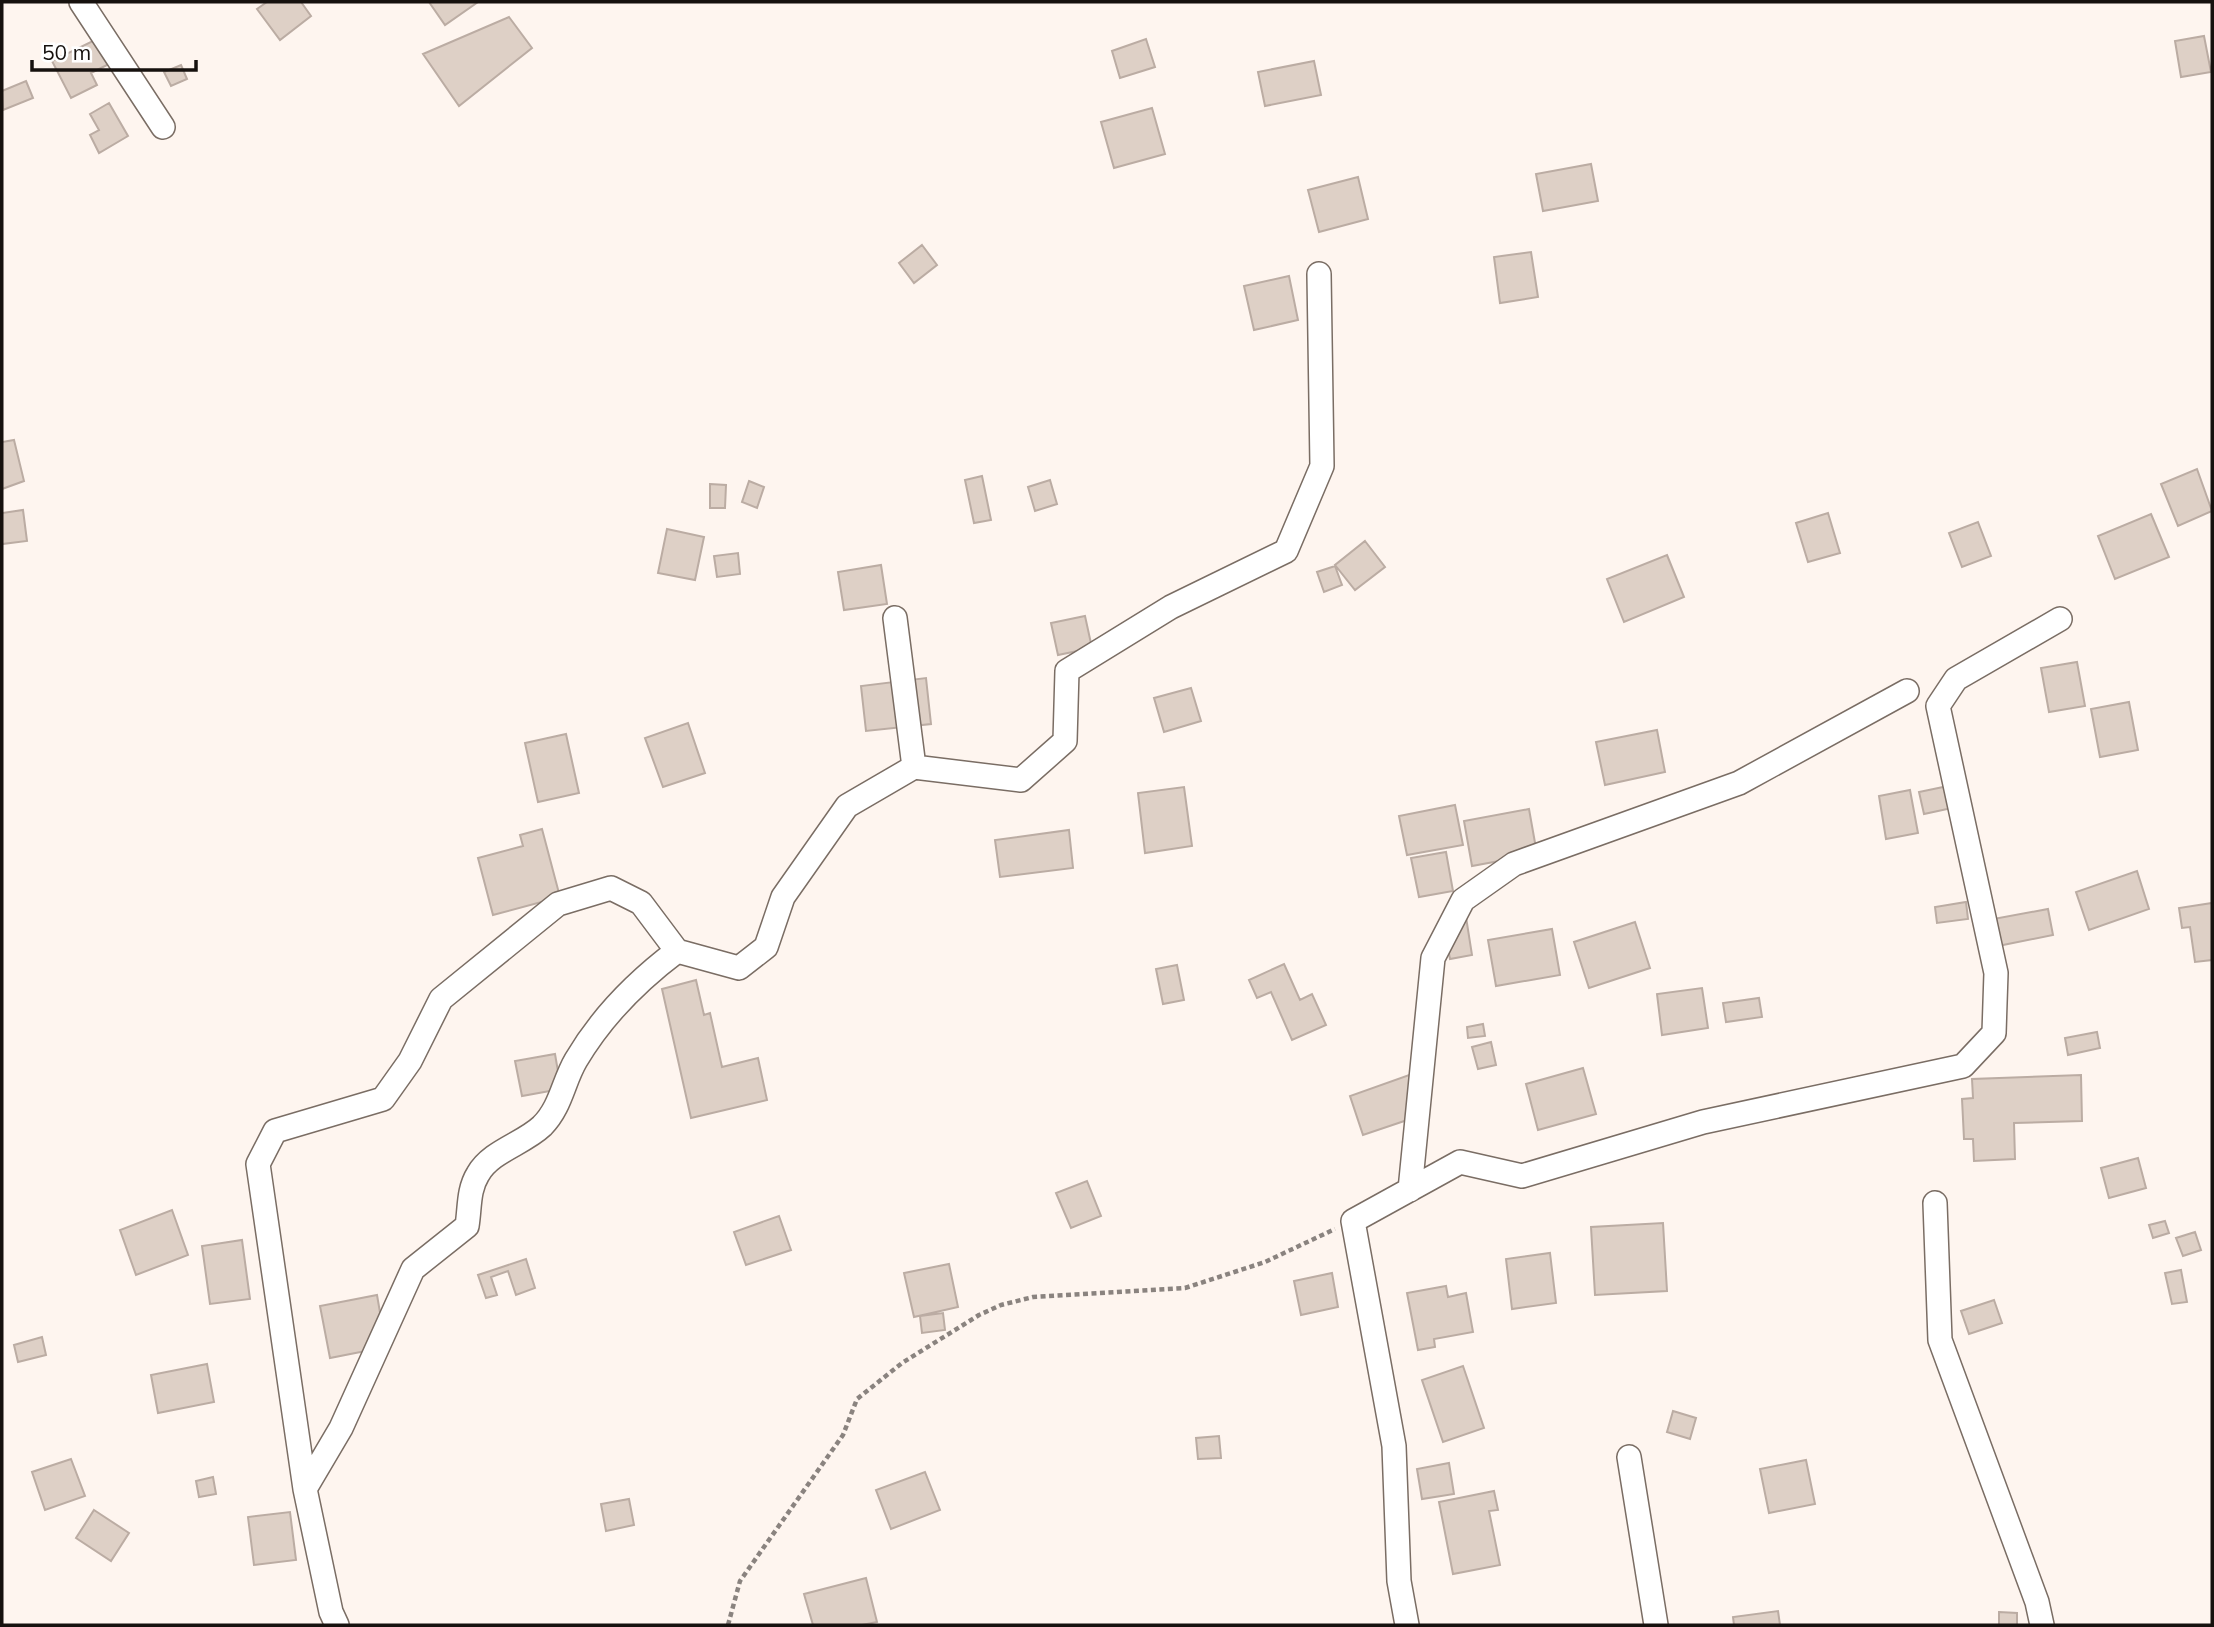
<svg xmlns="http://www.w3.org/2000/svg" width="2214" height="1627" viewBox="0 0 2214 1627" font-family="Mulish,sans-serif">
<style>
.building{fill:#ded0c6;stroke:#bbaca3;stroke-width:2}
.lines{fill:none;stroke-linecap:round;stroke-linejoin:round}
.minor-casing{stroke:#7a6d64;stroke-width:26}
.path{stroke:#8a837f;stroke-width:4.5;stroke-dasharray:5 3.5;stroke-linecap:butt}
.minor{stroke:#fff;stroke-width:23}
</style>
<rect width="100%" height="100%" fill="#fef5ef"/>
<path class="building" d="M267 2H301L311 16 280 40 257 9Z
M429 2H478L445 25Z
M509 17 532 48 459 106 423 54Z
M2204 36 2211 72 2181 77 2175 41Z
M101 37 113 62 91 73 97 85 71 98 52 61Z
M1146 39 1155 67 1120 78 1112 51Z
M1314 61 1321 95 1265 106 1258 72Z
M181 65 187 79 171 86 164 72Z
M26 81 33 98 3 110 2 91Z
M109 103 128 136 99 153 90 135 99 130 90 114Z
M1152 108 1165 154 1114 168 1101 122Z
M1591 164 1598 201 1543 211 1536 174Z
M1358 177 1368 219 1319 232 1308 190Z
M922 245 937 265 914 283 899 263Z
M1531 252 1538 297 1500 303 1494 257Z
M1289 276 1298 320 1254 330 1244 286Z
M14 440 24 481 2 489V442Z
M2197 469 2212 511 2178 526 2161 484Z
M982 476 991 520 974 523 965 480Z
M1050 480 1057 504 1035 511 1028 487Z
M749 481 764 487 757 508 742 502Z
M710 484 726 485 725 508H710Z
M23 510 27 541 2 544V513Z
M1828 513 1840 553 1808 562 1796 523Z
M2151 514 2169 557 2115 579 2098 536Z
M1978 522 1991 556 1962 567 1949 533Z
M667 529 704 537 695 580 658 573Z
M1365 541 1385 567 1355 590 1335 565Z
M738 553 740 574 717 577 714 556Z
M1667 555 1684 597 1624 622 1607 579Z
M881 565 887 604 844 610 838 572Z
M1335 566 1342 585 1324 592 1317 572Z
M1085 616 1092 648 1058 655 1051 623Z
M2077 662 2085 706 2049 712 2041 668Z
M926 678 931 724 866 731 861 686Z
M1191 688 1201 721 1164 732 1154 698Z
M2129 702 2138 750 2100 757 2091 709Z
M688 723 705 773 663 787 645 738Z
M1657 730 1665 772 1605 785 1596 742Z
M566 734 579 793 538 802 525 743Z
M1948 786 1952 808 1924 814 1919 792Z
M1184 787 1192 846 1145 853 1138 793Z
M1910 790 1918 833 1886 839 1879 796Z
M1455 805 1463 845 1407 855 1399 816Z
M1529 809 1537 854 1472 866 1464 821Z
M542 829 560 897 493 915 478 858 523 846 520 835Z
M1069 830 1073 868 1000 877 995 840Z
M1446 852 1453 891 1419 897 1411 858Z
M2137 871 2149 909 2089 930 2076 892Z
M1966 902 1968 919 1937 923 1935 907Z
M2212 903V960L2195 962 2190 927 2182 928 2179 908Z
M2048 909 2053 935 1993 947 1988 920Z
M1466 917 1472 955 1450 959 1443 921Z
M1635 922 1650 968 1589 988 1574 942Z
M1552 929 1560 975 1496 986 1488 940Z
M1284 964 1300 1000 1312 994 1326 1025 1292 1040 1271 992 1257 998 1249 980Z
M1177 965 1184 1000 1163 1004 1156 969Z
M696 980 704 1015 710 1013 722 1067 758 1058 767 1100 691 1118 662 989Z
M1702 988 1708 1028 1662 1035 1657 994Z
M1759 998 1762 1017 1726 1022 1723 1003Z
M1483 1024 1485 1036 1468 1038 1467 1027Z
M2097 1032 2100 1048 2068 1055 2065 1038Z
M1491 1042 1496 1065 1478 1069 1472 1047Z
M555 1054 561 1089 522 1096 515 1061Z
M1583 1068 1596 1114 1538 1130 1526 1084Z
M1412 1074 1425 1114 1363 1135 1350 1096Z
M2081 1075 2082 1121 2014 1123 2015 1159 1974 1161 1973 1139H1964L1962 1099 1973 1098 1972 1079Z
M2138 1158 2146 1188 2109 1198 2101 1168Z
M1087 1181 1101 1216 1071 1228 1056 1193Z
M172 1210 188 1255 136 1275 120 1230Z
M779 1216 791 1250 746 1265 734 1232Z
M2165 1221 2169 1233 2153 1238 2149 1225Z
M1663 1223 1667 1291 1595 1295 1591 1227Z
M2195 1232 2201 1250 2183 1256 2176 1238Z
M242 1240 250 1299 210 1304 202 1246Z
M1550 1253 1556 1303 1512 1309 1506 1259Z
M526 1259 535 1288 516 1295 508 1271 491 1277 497 1295 486 1298 478 1275Z
M949 1264 958 1307 914 1317 904 1273Z
M2181 1270 2187 1302 2172 1304 2165 1273Z
M1332 1273 1338 1307 1301 1315 1294 1281Z
M1446 1286 1448 1297 1466 1293 1473 1332 1434 1339 1435 1347 1418 1350 1407 1293Z
M377 1295 386 1347 330 1358 320 1306Z
M1994 1300 2002 1323 1969 1334 1961 1311Z
M943 1313 945 1330 922 1333 920 1316Z
M42 1337 46 1355 18 1362 14 1345Z
M207 1364 214 1402 158 1413 151 1375Z
M1463 1366 1484 1428 1443 1442 1422 1380Z
M1673 1411 1696 1418 1690 1439 1667 1432Z
M1219 1436 1221 1458 1198 1459 1196 1438Z
M71 1459 85 1496 45 1510 32 1472Z
M1806 1460 1815 1504 1769 1513 1760 1469Z
M1449 1463 1454 1494 1422 1499 1417 1469Z
M925 1472 940 1510 891 1529 876 1490Z
M213 1477 216 1494 199 1497 196 1481Z
M1494 1491 1498 1510 1489 1511 1500 1565 1453 1574 1439 1502Z
M629 1499 634 1525 606 1531 601 1504Z
M94 1510 129 1533 111 1561 76 1538Z
M290 1512 296 1560 254 1565 248 1517Z
M866 1578 877 1622 862 1625H813L804 1594Z
M1778 1611 1780 1625H1734L1733 1617Z
M1999 1612 2017 1613V1625H1999Z"/>
<g class="lines">
<g class="minor-casing">
<path id="minor" d="M81 2 163 127
M895 618 914 767
M1410 1190 1433 958 1463 900 1514 864 1739 783 1907 691
M1935 1203 1940 1340 2037 1602 2042 1625
M1629 1457 1656 1625
M305 1489 341 1428 413 1269 467 1226C470 1208 468 1190 478 1174 491 1151 523 1144 542 1126 561 1107 563 1082 576 1060 602 1016 637 981 677 951
M337 1625 331 1612 305 1489 258 1164 275 1131 383 1099 410 1061 441 999 558 904 611 888 641 903 677 951 739 968 766 947 783 897 847 806 914 767 1021 780 1065 741 1067 671 1171 607 1286 551 1322 466 1319 274
M1407 1625 1399 1581 1394 1446 1353 1221 1460 1162 1522 1176 1703 1122 1963 1066 1994 1033 1996 973 1938 706 1956 679 2060 619"/>
</g>
<path class="path" d="M728 1625 740 1581 843 1435 857 1399 902 1363 979 1315 1001 1305 1033 1297 1185 1288 1265 1262 1335 1229"/>
<use href="#minor" class="minor"/>
</g>
<rect width="2214" height="1627" fill="none" stroke="#16110e" stroke-width="7"/>
<path d="M32 60v10h164v-10" fill="none" stroke="#16110e" stroke-width="3.5"/>
<text x="42" y="60" font-size="21" fill="#16110e" stroke="#ffffff" stroke-width="5" paint-order="stroke">50 m</text>
</svg>
